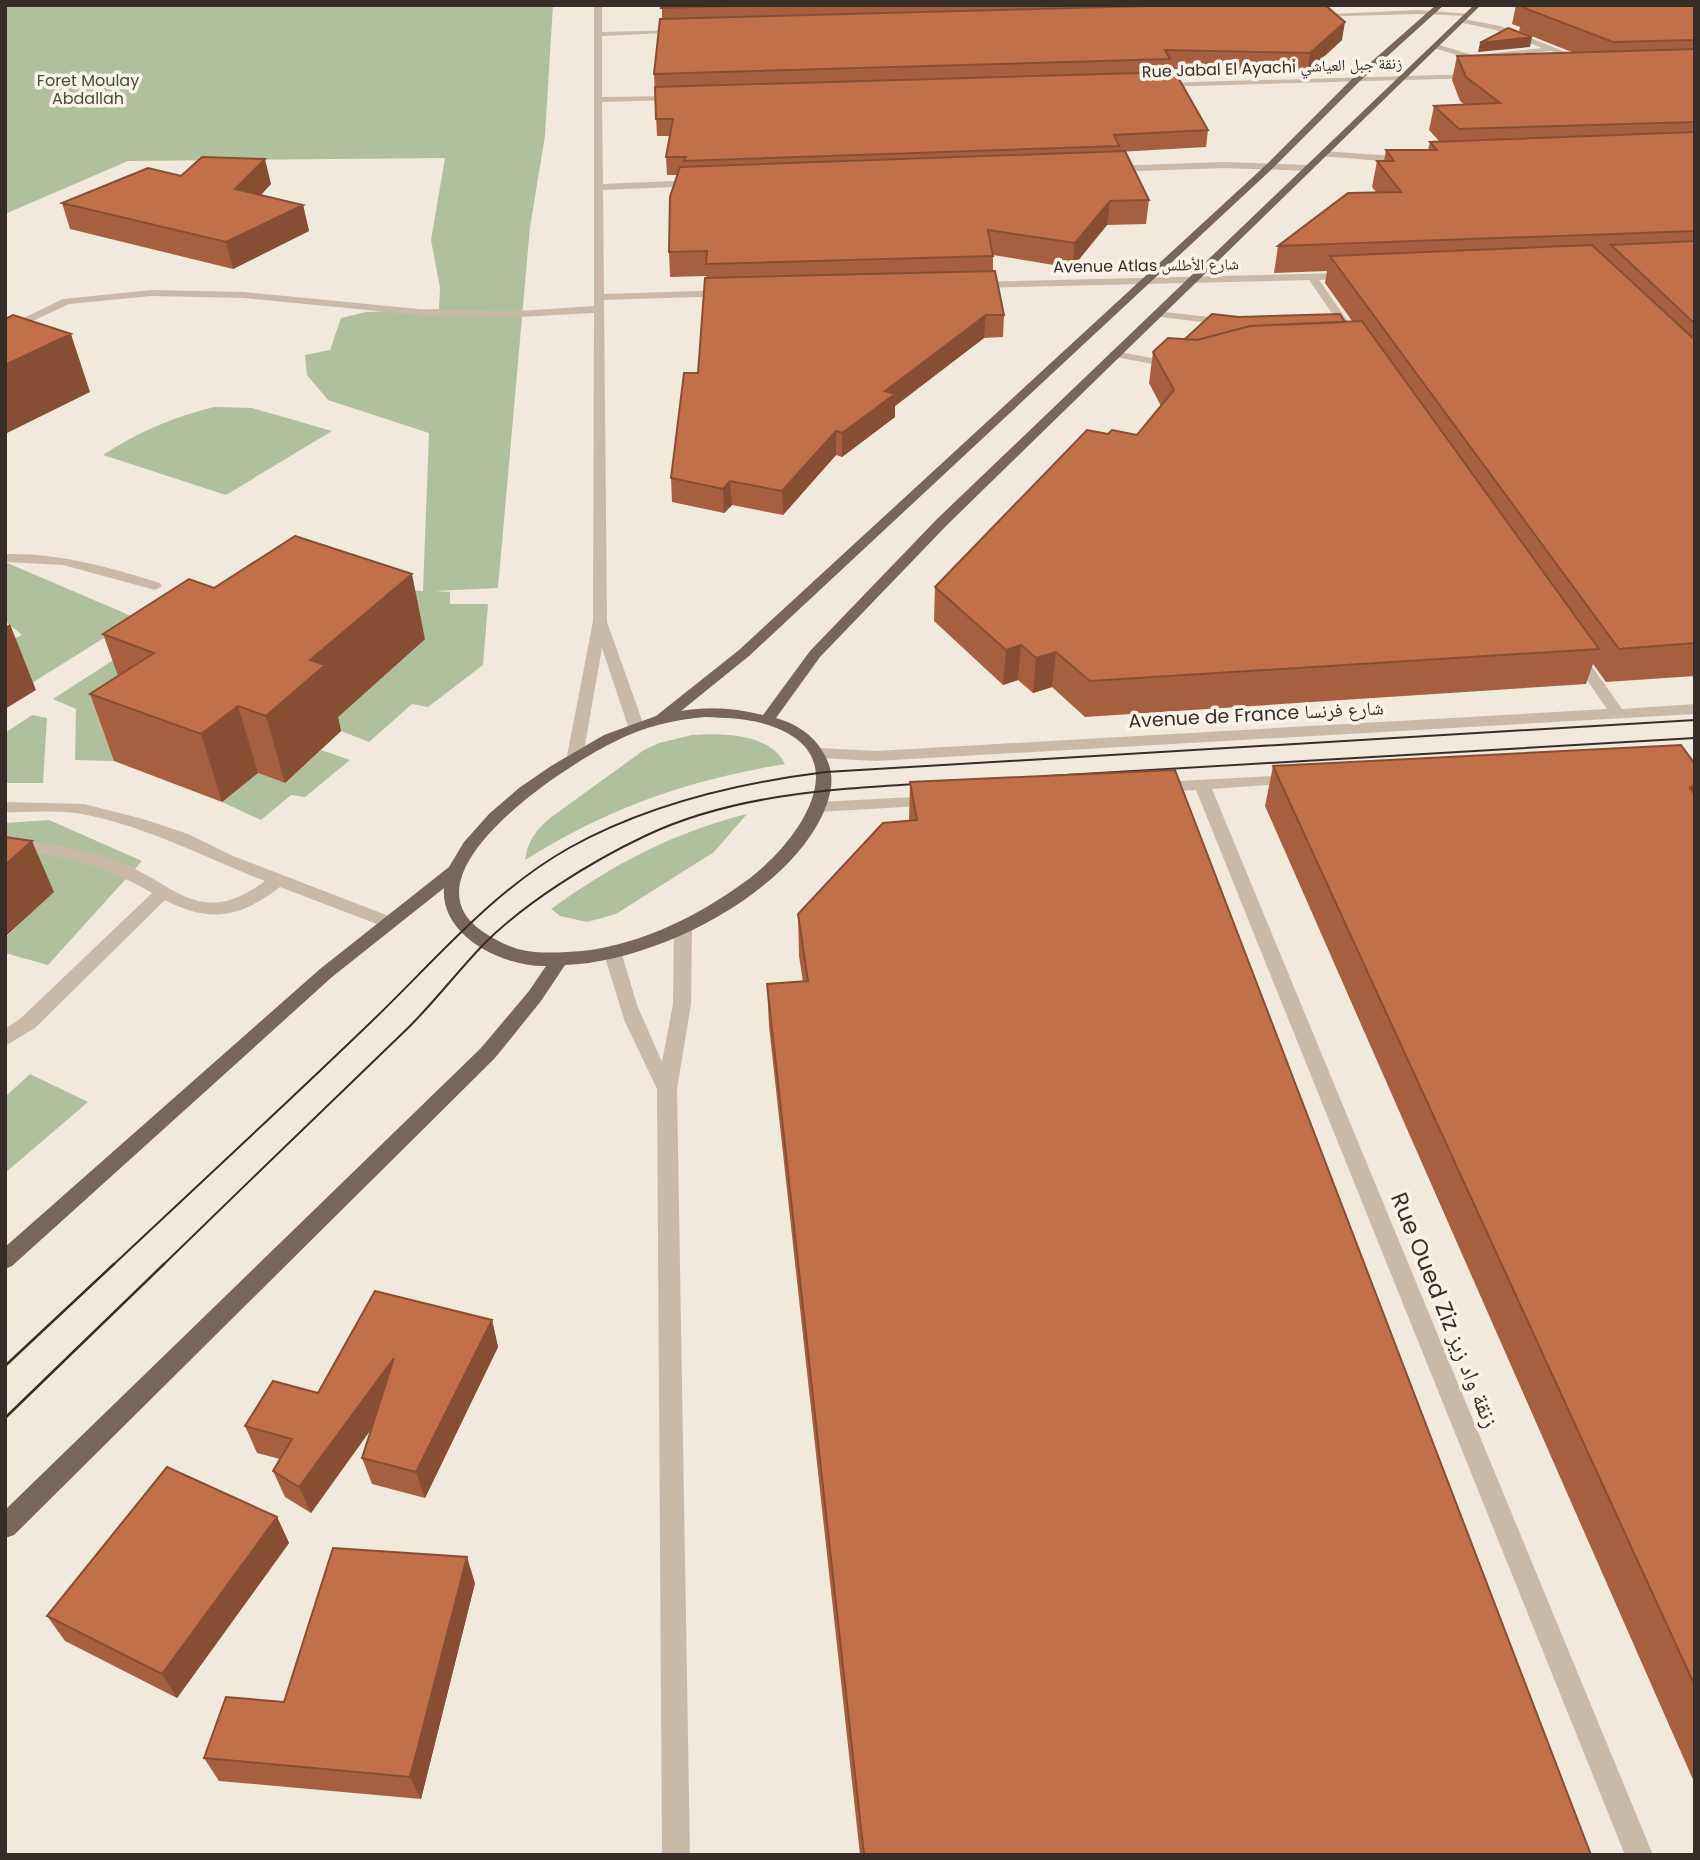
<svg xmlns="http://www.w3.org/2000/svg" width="1700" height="1860" viewBox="0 0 1700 1860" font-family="Poppins,'Noto Naskh Arabic',sans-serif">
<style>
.green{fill:#b1c09c}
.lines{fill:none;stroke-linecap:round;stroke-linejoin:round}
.minor{fill:#c9baa8;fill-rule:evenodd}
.major{fill:#776659;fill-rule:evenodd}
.tram-far1{stroke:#362d28;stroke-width:2}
.tram{stroke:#362d28;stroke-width:2.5}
.wall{fill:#a7603f}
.shaded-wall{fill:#884e33}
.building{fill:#c27049;stroke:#884e33;stroke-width:2}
.labels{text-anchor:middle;stroke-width:7;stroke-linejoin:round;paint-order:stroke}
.far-street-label{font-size:16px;fill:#362d28;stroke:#f9f2e8}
.far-park-label{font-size:16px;fill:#42532d;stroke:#f9f2e8}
.street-label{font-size:19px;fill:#362d28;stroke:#f9f2e8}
.near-street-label{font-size:23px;fill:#362d28;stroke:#f9f2e8}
</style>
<rect width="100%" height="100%" fill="#f1e9dc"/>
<path class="green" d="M5 5H553L545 136 530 227 498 588 435 591 450 592V604H488L483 665 428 707 412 704 369 742 328 726 361 588 423 591 429 433 328 400 307 375 305 355 330 350 341 318 366 312 439 309 440 288 431 240 445 158 128 161 5 214Z
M214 407 252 408 332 431 226 495 103 455C138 432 173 417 214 407Z
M5 562 136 618 27 686 5 643 22 635 5 621Z
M163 628 176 719 114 761 75 760 76 709 53 699Z
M32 715 47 718 43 783H5V733Z
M692 735C722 733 770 733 785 764 688 780 608 808 525 860 528 841 535 831 550 818L644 750 659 743Z
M321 750 350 760 305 797 291 795 261 820 222 802 258 773 285 783Z
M747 814 714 852 616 914 587 922 560 916 551 909C612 865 674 832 747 814Z
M49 820 142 861 48 965 5 953V938L52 892 5 885V823Z
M30 1074 88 1102 5 1173V1097Z"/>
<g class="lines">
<path class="minor" d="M594 5H602V32L683 30 687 32 602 36V97L677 96 681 98 677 100 602 102 603 184 696 180 701 183 696 186 603 190 604 294 728 290 733 293 728 296 604 300 607 622 644 726 636 731 628 726 602 648 583 756 575 761 567 756 593 621 594 313 519 317 429 316 244 298 151 296 69 304 5 334V327L63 299 151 290 244 292 429 310 519 311 594 306Z
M1492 5H1531L1543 8 1539 10Z
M1418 10 1472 14 1468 16 1418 14 1312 17 1308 15Z
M1459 18 1500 26 1588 61 1581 63 1551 51 1484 58 1495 61 1492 65 1433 48 1436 44 1482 58 1485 54 1542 48 1495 30 1459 22Z
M1477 74 1474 78 1160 87 1156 85 1160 83Z
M1323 151 1408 157 1412 160 1408 163 1320 156V152Z
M1224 162 1309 165 1314 168 1309 171 1224 168 1109 172 1104 169 1109 166Z
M1347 273 1351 274V278L1319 280 1356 333 1351 336 1347 335 1309 280 976 288 971 285 976 282Z
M1157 311 1226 319 1231 322 1226 325 1153 316V312Z
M1114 351 1174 362 1180 365 1174 368 1110 356V352Z
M5 554C59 553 109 567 160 583L162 586 155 590 63 565 5 562Z
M1576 650 1581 651 1622 709 1695 704V714L876 761 819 758 811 753 819 748 876 751 1607 709 1569 654Z
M1293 775 1299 777 1301 780 1299 783 1212 789 1653 1855H1625L1196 790 1160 792 1152 787 1160 782Z
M933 796 941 801 939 805 818 812 810 807 818 802Z
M5 802 84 804 143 819 188 834 233 856 394 918 397 922 388 928 382 926 280 887C241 917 211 924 165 900L35 1028 5 1046V1029L21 1018 152 893C103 864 62 855 5 849V839C41 842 76 847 110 858 174 880 197 932 265 881 206 858 150 828 87 815 61 809 31 813 5 812Z
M683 921 692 927 691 1004 677 1089 690 1855H662L657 1089 625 1022 603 951 612 945 621 951 637 1005 662 1062 673 1004 674 927Z"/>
<path class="major" d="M1436 5H1444L1360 81 1273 168 749 656 681 711C709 706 736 708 763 715L810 651 937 519 1474 5H1481L947 525 820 657 776 718C801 725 821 741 829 765 835 783 829 800 822 816 782 898 653 962 565 965L541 1001 495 1058 14 1535 5 1538V1510L481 1048 529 991 546 966C503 967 440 936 444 888L332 977 12 1266 5 1269V1247L320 969 449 867 464 842 489 814 519 788 551 766 604 735 656 716 739 650 1267 164 1354 77ZM705 717C726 718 747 718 768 725 863 755 796 845 746 881 696 918 630 950 567 952 531 954 513 952 482 931 398 873 568 764 614 742 642 727 673 720 705 717Z"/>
<path class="tram-far1" d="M1048 776 1695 738
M112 1266C198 1185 285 1105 370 1023 434 962 491 892 569 848 648 804 737 783 826 772L1695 720
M162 1266C244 1186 326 1107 409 1027 435 1001 458 971 483 945 524 903 592 861 645 836 733 794 834 789 929 783"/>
<path class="tram" d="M5 1366 114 1264
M5 1418 164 1264"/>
</g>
<path class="wall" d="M662 5H1325L1342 40 1307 72 1169 69V72L1208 130 1206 147 1118 152 1149 200 1146 224 1107 225 1072 268 993 255V271L1004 315 1003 337 984 338 895 406V417L842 457 836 455 783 515 732 505 724 513 672 502 671 478 698 373 707 278 706 276 670 277 669 252 677 175H667L666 157 670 136H657L654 74 662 19Z
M1516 5H1695V676L1606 682 1593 664 1586 684 1085 717 1052 687 1033 693 1018 680 1003 685 934 621 935 587 1108 434 1137 435 1161 406 1149 383 1153 352 1239 317 1352 321 1325 283 1327 271 1274 273 1278 246 1376 192 1372 187 1377 161H1384L1386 150H1428L1430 142H1440L1429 130 1434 106 1465 105 1460 101 1452 80 1457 56 1574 53 1519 31 1520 27 1512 24Z
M181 176 271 184 261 195 303 205 309 231 233 269 70 229 62 203Z
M214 588 425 639 338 717 341 731 285 783 258 773 222 802 114 761 90 694 118 676 103 634Z
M1695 764V1784L1265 806 1273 766Z
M910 782 1591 1855H860L769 1026 767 984 803 982 799 956 798 914 909 821Z
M492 1320 498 1347 425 1498 372 1484 362 1458 371 1429 311 1513 285 1497 273 1471 280 1459 257 1453 245 1426 318 1393Z
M277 1517 289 1543 177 1698 65 1641 47 1616Z
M475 1583 421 1799 219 1781 204 1758 284 1702Z"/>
<path class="shaded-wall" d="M1345 22 1342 40 1307 72 1310 53Z
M1532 37 1530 47 1478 52 1480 43Z
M265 159 271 184 242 215 235 189Z
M1110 201 1107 225 1072 268 1075 243Z
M303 205 309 231 233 269 226 242Z
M986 315 984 338 895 406V417L842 457V433L885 391Z
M71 334 90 392 5 434V365Z
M836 431V455L783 515 782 491Z
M730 481 732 505 724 513 723 489Z
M412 574 425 639 338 717 341 731 285 783 266 716 310 660Z
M10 624 36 690 5 709V627Z
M1021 645 1018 680 1003 685 1006 650Z
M1056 652 1052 687 1033 693 1036 658Z
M238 706 258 773 222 802 201 734Z
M1695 784V800L1690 788Z
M32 841 54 892 5 937V865Z
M492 1320 498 1347 425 1498 416 1472Z
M394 1358 403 1385 311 1513 299 1487Z
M277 1517 289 1543 177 1698 162 1674Z
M467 1557 475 1583 421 1799 410 1777Z"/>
<path class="building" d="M662 5H770L661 8Z
M1184 5H1325L1345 22 1310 53 1165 50 1170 59 654 74 660 19Z
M1526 5H1695V40L1613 42 1524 8 1528 6Z
M1508 28 1532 37 1480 43Z
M1695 49V122L1459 129 1434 106 1500 103 1466 77 1457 56Z
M1175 72 1208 130 1114 135 1119 146 684 161 686 157H666L673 119H656L655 87Z
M1695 132V231L1278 246 1348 193 1401 192 1377 161H1394L1386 150H1437L1430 142Z
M1125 151 1149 200 1110 201 1075 243 988 230 993 256 706 264 707 251 669 252 670 197 680 167Z
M202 157 265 159 235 189 303 205 226 242 62 203 148 168 181 176Z
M1695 241V324L1611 245Z
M1592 245 1695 340V643L1619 649 1330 256Z
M995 271 1004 315H986L885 391 895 394 842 433 836 431 782 491 730 481 723 489 671 478 684 373H698L705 278Z
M1212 314 1239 317 1340 314 1345 322 1250 326 1197 340 1185 339Z
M13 315 71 334 5 365V319Z
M1362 321 1599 649 1090 681 1056 652 1036 658 1021 645 1006 650 935 587 1087 430 1108 434 1112 430 1137 435 1174 390 1153 352 1168 338 1197 340 1250 326Z
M295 536 412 574 310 660 325 665 266 716 238 706 201 734 90 694 154 653 103 634 189 579 214 588Z
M1681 745 1695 764V784L1690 788 1695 795V1686L1273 766Z
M1175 770 1591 1855H864L767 984 808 981 798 914 883 823 917 820 910 782Z
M5 837 32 841 5 865Z
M375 1291 492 1320 416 1472 362 1458 394 1358 299 1487 273 1471 292 1439 245 1426 273 1381 318 1393Z
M167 1467 277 1517 162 1674 47 1616Z
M333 1548 467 1557 410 1777 204 1758 226 1697 284 1702Z"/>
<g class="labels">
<g class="far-street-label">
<text transform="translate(1272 67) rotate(-2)" y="6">Rue Jabal El Ayachi زنقة جبل العياشي</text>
<text transform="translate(1146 265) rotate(-1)" y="6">Avenue Atlas شارع الأطلس</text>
</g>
<g class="far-park-label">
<text x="88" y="86">Foret Moulay<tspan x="88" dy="18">Abdallah</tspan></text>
</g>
<g class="street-label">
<text transform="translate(1256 714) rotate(-3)" y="7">Avenue de France شارع فرنسا</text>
</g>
<g class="near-street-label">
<text transform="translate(1445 1310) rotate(68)" y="8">Rue Oued Ziz زنقة واد زيز</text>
</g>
</g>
<rect width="1700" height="1860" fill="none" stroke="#362d28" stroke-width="14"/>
</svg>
